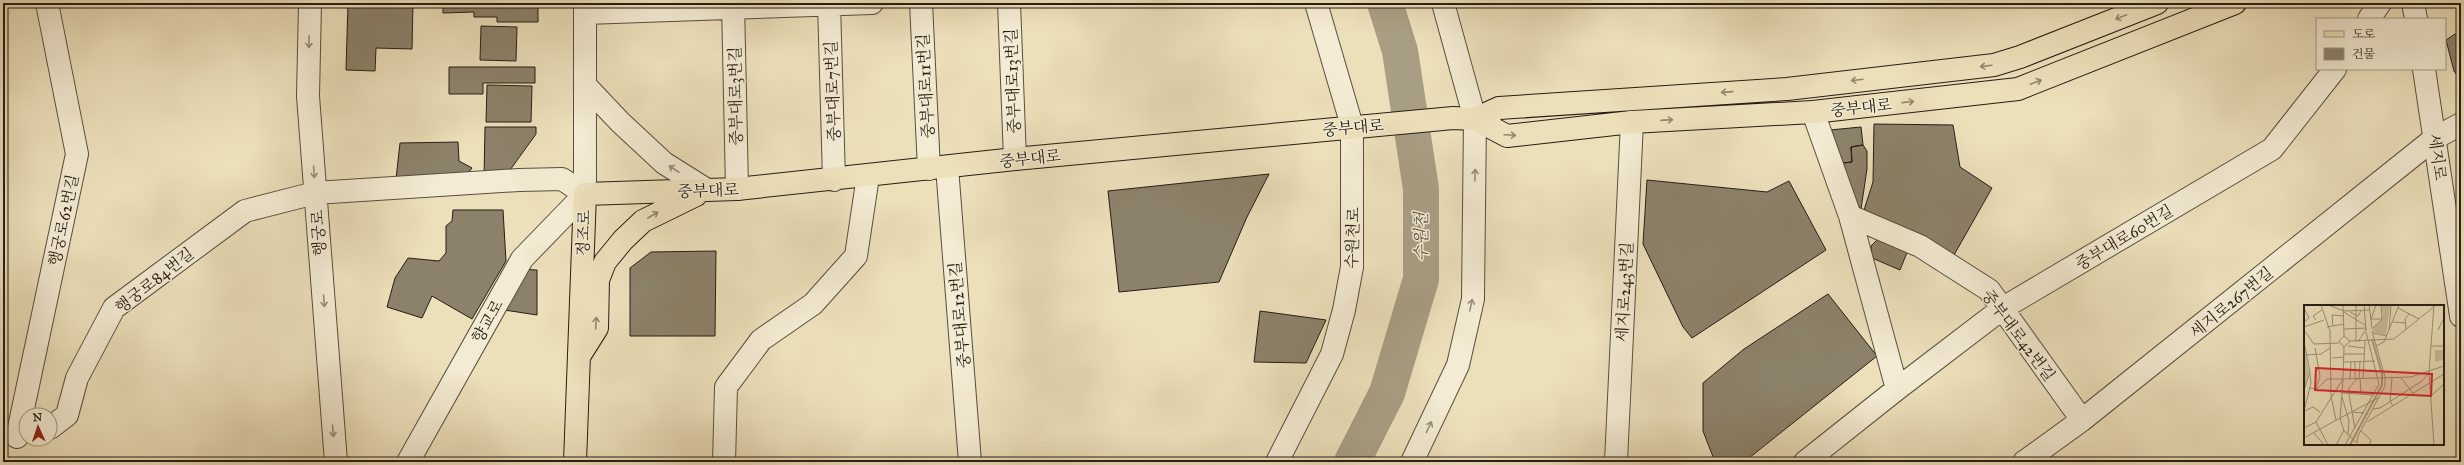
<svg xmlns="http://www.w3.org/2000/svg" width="2464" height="465" viewBox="0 0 2464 465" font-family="'IM FELL Great Primer','Noto Serif KR',serif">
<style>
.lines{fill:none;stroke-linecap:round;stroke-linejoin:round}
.river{stroke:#a89e83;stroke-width:36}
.building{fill:#8c826b;stroke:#251d15}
.minor-casing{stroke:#574e3e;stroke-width:24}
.major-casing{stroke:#251d15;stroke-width:24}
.minor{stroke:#f3ebd3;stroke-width:22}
.major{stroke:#ece0bb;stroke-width:22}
.oneway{stroke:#928870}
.oneway2{stroke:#968e7e}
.labels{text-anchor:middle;stroke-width:3;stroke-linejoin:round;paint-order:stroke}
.street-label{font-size:16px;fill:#251d15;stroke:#f3ebd3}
.water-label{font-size:17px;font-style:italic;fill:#595141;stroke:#f3ebd3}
.inset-river{fill:none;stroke:#a89e83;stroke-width:2}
.inset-road{fill:none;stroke:#9c9279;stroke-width:1}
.view{fill:#d62828;fill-opacity:0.15;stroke:#d62828;stroke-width:2}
.inset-edge{fill:none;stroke:#251d15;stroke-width:2}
</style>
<rect width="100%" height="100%" fill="#ece0bb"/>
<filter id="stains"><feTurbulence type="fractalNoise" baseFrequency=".005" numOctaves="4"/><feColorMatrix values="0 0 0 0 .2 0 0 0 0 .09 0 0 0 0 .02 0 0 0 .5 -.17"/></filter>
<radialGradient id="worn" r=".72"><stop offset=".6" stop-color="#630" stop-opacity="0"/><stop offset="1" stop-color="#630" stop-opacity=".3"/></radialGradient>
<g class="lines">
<path class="river" d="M1352 462 1387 393 1421 279V189L1400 51 1385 3"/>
</g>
<path class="building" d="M348 3H413L412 49 376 48 375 71 346 70Z
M443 3H538V22H497V17H474V12L443 13Z
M481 26 517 27 516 61 480 60Z
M2455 34 2461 35V81L2454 71 2446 40Z
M449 67H535V83H483V94H449Z
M487 85 532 86 531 122H486Z
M1874 124 1953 125 1960 167 1992 188 1954 255 1864 210 1873 182Z
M485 127H536V134L505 177H484Z
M1861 127 1863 145 1851 147 1852 162 1834 164 1830 130Z
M458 142 459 161 472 168 464 178 396 179 400 143Z
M1863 145 1867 151V169L1861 209 1848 193 1834 164 1852 162 1851 147Z
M1269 174 1247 217 1219 282 1119 292 1108 191Z
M1647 180 1767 192 1789 181 1826 250 1692 338 1683 327 1643 244Z
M453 210H503L506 261 472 319 432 296 422 318 387 307 395 278 408 258 439 261 446 253V226L452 221Z
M1878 239 1908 250 1900 270 1872 258 1871 246Z
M716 251 715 336H630V268L651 252Z
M519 269 537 270V315L498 309Z
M1828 294 1877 356 1744 462H1715L1703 431V383L1744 349Z
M1260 311 1326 320 1306 363 1254 362Z"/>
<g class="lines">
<g class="minor-casing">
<path id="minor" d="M310 3 308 96 336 462
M733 3 737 189
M829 3 834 180
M921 3 929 169
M1009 3 1015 159
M2413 3 2416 19
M586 13 872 3
M2369 19 2380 3
M2424 69 2461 316
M586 86 620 122 664 163 707 190
M1813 112 1850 216 1920 246 1989 290 2082 420
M947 167 970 462
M585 194V3
M1850 216 1897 389
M50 428 67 415 77 378 114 308 245 211 315 193 519 180 562 179 585 194
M17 437 77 154 47 3
M408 462 522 259 585 194
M724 462 726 387 761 340 813 304 856 256 868 176
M1277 462 1332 354 1344 310 1352 267V126L1316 3
M1412 462 1458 365 1473 299 1475 119 1443 3
M1616 462 1632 122
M1805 462 1897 389 2003 308 2272 149 2335 69
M2024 462 2082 420 2435 138 2461 124"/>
</g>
<g class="major-casing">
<path id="major" d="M1475 119 1499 108 1787 89 1994 65 2020 57 2157 3
M580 355 597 328 598 280 605 262 623 240 643 221 696 195
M575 462 585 194 737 189 1015 159 1453 118 1475 119 1507 136 1632 122 1813 112 2018 89 2235 3"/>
</g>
<use href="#minor" class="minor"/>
<use href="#major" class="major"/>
</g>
<defs><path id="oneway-shaft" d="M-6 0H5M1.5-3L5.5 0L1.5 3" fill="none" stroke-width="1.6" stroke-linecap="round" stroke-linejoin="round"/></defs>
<g class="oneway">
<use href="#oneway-shaft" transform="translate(2121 17) rotate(158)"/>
<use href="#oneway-shaft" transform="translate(1986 66) rotate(173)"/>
<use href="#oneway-shaft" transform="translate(1857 80) rotate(173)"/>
<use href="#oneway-shaft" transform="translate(2036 82) rotate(-21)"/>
<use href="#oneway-shaft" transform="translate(1727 92) rotate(176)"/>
<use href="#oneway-shaft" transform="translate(1908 102) rotate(-6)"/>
<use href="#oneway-shaft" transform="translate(1667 120) rotate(-4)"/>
<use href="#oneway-shaft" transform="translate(1510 135) rotate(3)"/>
<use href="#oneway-shaft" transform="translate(653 215) rotate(-30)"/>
<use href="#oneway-shaft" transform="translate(596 323) rotate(-87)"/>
</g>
<g class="oneway2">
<use href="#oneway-shaft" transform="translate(309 42) rotate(91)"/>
<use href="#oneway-shaft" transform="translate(674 169) rotate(-147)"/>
<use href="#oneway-shaft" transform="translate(314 172) rotate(86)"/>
<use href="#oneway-shaft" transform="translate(1475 175) rotate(-89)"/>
<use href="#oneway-shaft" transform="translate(324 301) rotate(86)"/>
<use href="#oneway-shaft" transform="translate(1471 305) rotate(-78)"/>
<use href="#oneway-shaft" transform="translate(1429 427) rotate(-65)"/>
<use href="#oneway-shaft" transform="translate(333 431) rotate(86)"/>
</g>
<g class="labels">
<g class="street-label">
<text transform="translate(1012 81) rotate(-92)" y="6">중부대로13번길</text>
<text transform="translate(925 86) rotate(-93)" y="6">중부대로11번길</text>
<text transform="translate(832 91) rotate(-92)" y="6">중부대로7번길</text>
<text transform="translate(735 96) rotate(-91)" y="6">중부대로3번길</text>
<text transform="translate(1861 107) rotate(-6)" y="6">중부대로</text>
<text transform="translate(1353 127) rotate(-5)" y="6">중부대로</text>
<text transform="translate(2438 157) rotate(82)" y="6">세지로</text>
<text transform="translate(1030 158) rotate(-6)" y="6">중부대로</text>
<text transform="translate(708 190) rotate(-2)" y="6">중부대로</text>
<text transform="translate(63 220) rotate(-78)" y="6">행궁로62번길</text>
<text transform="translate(318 233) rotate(-94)" y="6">행궁로</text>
<text transform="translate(583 233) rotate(-88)" y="6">정조로</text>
<text transform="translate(2124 237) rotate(-31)" y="6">중부대로60번길</text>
<text transform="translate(1352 238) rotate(-88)" y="6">수원천로</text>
<text transform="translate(154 280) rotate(-38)" y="6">행궁로84번길</text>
<text transform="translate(1624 292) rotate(-87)" y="6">세지로243번길</text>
<text transform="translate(2231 302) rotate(-39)" y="6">세지로267번길</text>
<text transform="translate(959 315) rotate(-95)" y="6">중부대로12번길</text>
<text transform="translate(487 321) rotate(-61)" y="6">향교로</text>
<text transform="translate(2019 335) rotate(53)" y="6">중부대로42번길</text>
</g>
<g class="water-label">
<text transform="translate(1421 237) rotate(-90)" y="6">수원천</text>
</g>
</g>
<g transform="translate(2304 305)">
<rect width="140" height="140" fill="#ece0bb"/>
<path d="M78 0H86L82 30 70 27 69 24 79 12ZM0 38 5 68 0 86ZM131 45H140V53L136 56 131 57Z" fill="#cabf9f"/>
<path class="inset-river" d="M46 140 78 80V69L68 34"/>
<path class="inset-road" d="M17 0 26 26 27 91 32 115M24 0 40 6 66 5M39 0 40 31M52 0V37M60 0 62 26M65 0 68 23M72 0 67 14H77M130 0 125 67 130 140M94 3 115 14M40 7 62 21M46 7 54 11 57 6M12 15 9 11 18 5M1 16 5 13 1 5M89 17 101 18M29 21 28 10 40 11M0 22 20 15M23 22 40 19M40 24 62 23M68 24 78 14 77 0M102 24 101 14 105 9M0 25 10 39 35 38M85 25 87 0M134 25 140 13M69 28 83 31M46 36 90 34 132 0M0 37 6 67 0 85M54 37 62 24M44 41 60 43M72 41 80 37 95 0M127 41H140M40 42 46 36 40 31M40 42 35 36 40 31M11 43 16 71 12 84M40 49H60M2 50 17 49 26 43M28 53 40 52M40 57 71 56M40 65 74 66M39 73 40 42M55 73 56 57M56 73 57 89M59 73 61 36M88 73 86 96 89 101M97 73 109 88M46 74 47 57M51 74V57M5 83 13 84 23 74H39M38 88 70 90M128 90 140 79M38 92 45 116 44 129M69 104 76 103 118 76 125 68M0 106 7 78 6 69M0 106 9 102 16 107M48 107 60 108M12 117 24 140M63 117 140 69M0 123 12 117 39 74M51 124 45 89V83L53 74M57 126 67 135 65 140M10 128 20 140M0 133 36 113 39 74 107 72 140 61M53 138 54 131 81 81V72L68 26M53 138 40 126 36 113 74 93M32 140 40 125M41 140 75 79 62 27"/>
<path class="view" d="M12 63 128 69 127 91 11 85Z"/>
<rect width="140" height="140" class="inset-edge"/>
</g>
<rect width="2464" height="465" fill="none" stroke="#ece0bb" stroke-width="16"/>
<rect x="4" y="4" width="2456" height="457" fill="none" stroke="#251d15" stroke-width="2"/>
<rect x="8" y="8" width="2448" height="449" fill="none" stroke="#251d15"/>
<rect x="2316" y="18" width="130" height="52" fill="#f3ebd3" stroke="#a19987"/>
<rect x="2324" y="31" width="20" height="6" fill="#ece0bb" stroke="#a19987"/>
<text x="2352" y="38" font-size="12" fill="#251d15">도로</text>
<rect x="2324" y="48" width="20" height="12" fill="#8c826b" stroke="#a19987"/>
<text x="2352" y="58" font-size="12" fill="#251d15">건물</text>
<g transform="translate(38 427) rotate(357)"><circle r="19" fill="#f3ebd3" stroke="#a19987"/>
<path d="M0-3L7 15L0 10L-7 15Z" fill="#8f2418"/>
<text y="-6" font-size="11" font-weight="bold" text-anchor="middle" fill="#251d15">N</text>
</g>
<rect width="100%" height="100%" filter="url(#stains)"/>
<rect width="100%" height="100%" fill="url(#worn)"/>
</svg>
